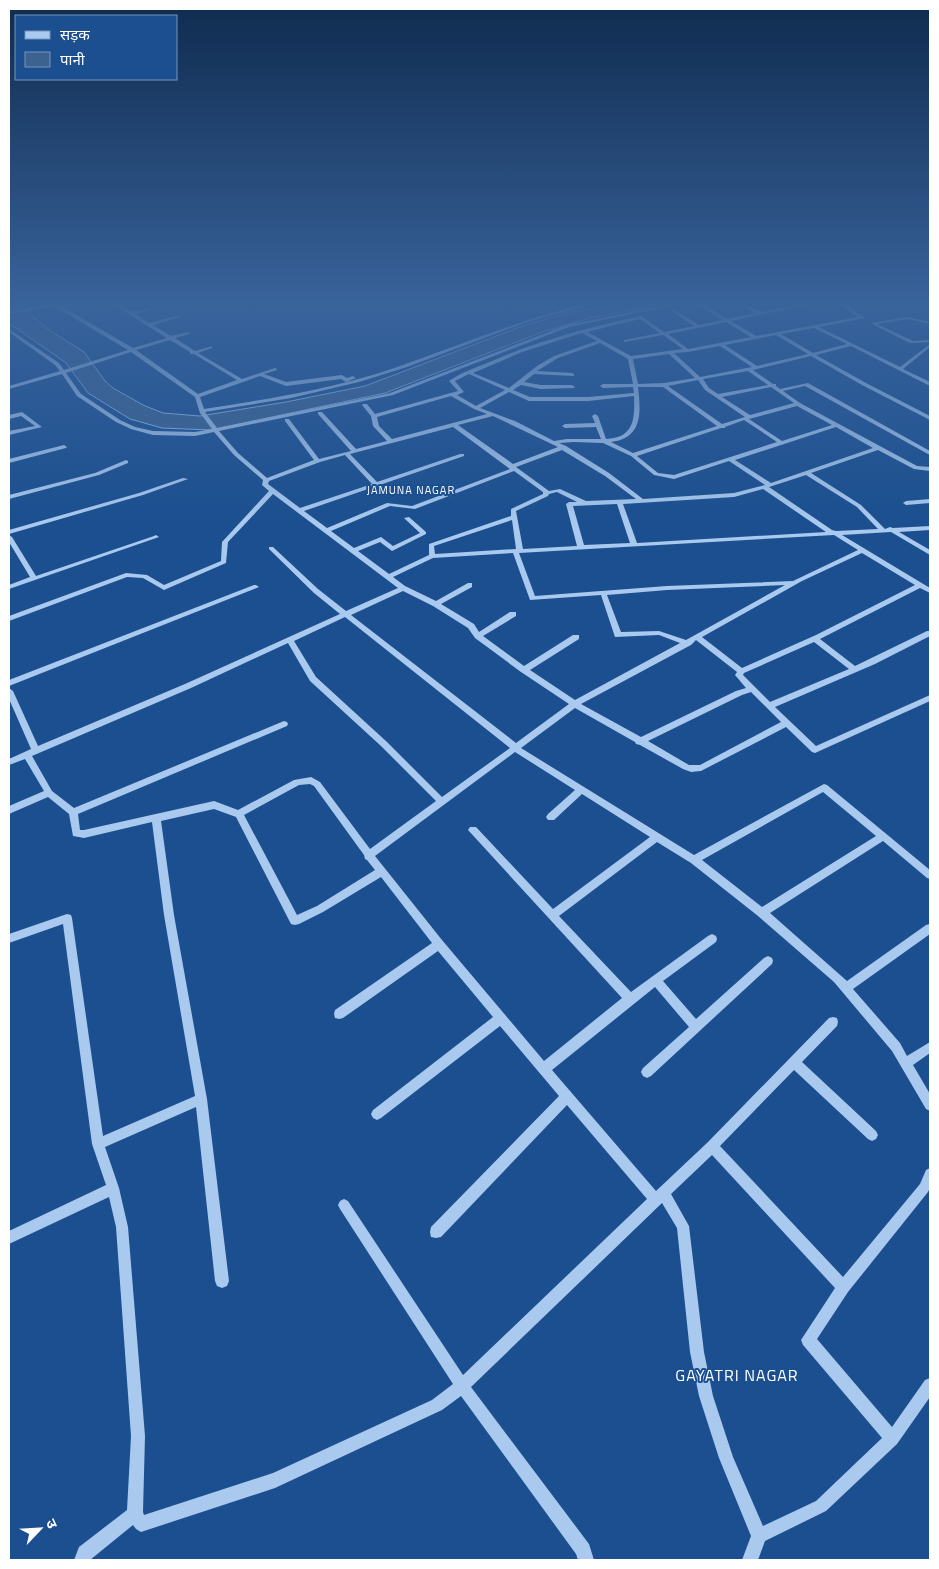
<svg xmlns="http://www.w3.org/2000/svg" width="939" height="1569" viewBox="0 0 939 1569" font-family="'Titillium Web','Noto Sans Devanagari',sans-serif">
<style>
.water{fill:#3c6290;stroke:#9cc4f0}
.lines{fill:none;stroke-linecap:round;stroke-linejoin:round}
.minor{fill:#a9c9ee;fill-rule:evenodd}
.labels{text-anchor:middle;stroke-width:4;stroke-linejoin:round;paint-order:stroke}
.far-neighbourhood-label{font-size:11px;letter-spacing:1px;fill:#fff;stroke:#1b4f8f}
.near-neighbourhood-label{font-size:16px;letter-spacing:1px;fill:#fff;stroke:#1b4f8f}
</style>
<rect width="100%" height="100%" fill="#1b4f8f"/>
<path class="water" d="M9 303H17L49 330 84 352 105 381 113 388 143 405 163 413 200 416 286 402 365 386 520 327 563 314 620 303H671L590 318 545 331 385 393 211 430 162 428 130 419 88 393 66 363 9 323Z"/>
<g class="lines">
<path class="minor" d="M59 303H67L59 305 133 348 167 338 111 303H116L132 312 151 308V310L135 314 149 323 180 315V317L153 325 171 336 189 332V334L175 338 195 351 212 346V348L198 353 242 379 275 368 277 369V370L264 374 286 382 342 375 347 378 353 376 356 378 346 382 341 379 286 386 260 376 200 397 204 409C262 400 320 391 376 374 448 351 516 319 590 303H597L541 318 514 327 407 367 359 382 291 398 205 412 217 428 390 393 566 325 677 303H685L569 327 393 395 219 431 238 453 267 478 314 460 285 421V419H289L319 459 351 451 318 414V412H322L356 449 387 441 373 426 371 416 362 405 363 404H367L375 414 458 391 449 381C460 373 475 368 487 363 537 341 589 327 641 316L664 332 694 326 670 310 672 308 699 325 723 320 696 303H701L727 319 756 313 738 303H743L761 312 808 303H816L731 321 756 336 858 317 837 303H842L865 318 819 327 900 367 930 344V347L903 369 930 382V386L851 346 816 355 866 383 930 416V420L862 385 811 356 753 370 773 384H776V386L780 389 808 383 930 451V455L928 454 805 386 783 391 800 403 917 466 930 467V471L914 469 878 450 811 473 861 505 885 529 890 527 893 528 930 526V530L899 532 930 550V555L891 532 842 535 930 588V593L920 588 820 639 855 666 927 631H930V636L875 664 775 707 816 746 930 695V701L815 753 812 752 786 727 701 771 691 772 683 769 640 745 636 744 635 742 575 708 521 748 694 855 824 784 827 785 930 870V879L927 878 883 841 770 913 847 981 926 925 930 924V934L853 989 900 1043 907 1056 930 1042V1053L913 1065 930 1094V1111L926 1109 892 1051 834 982 758 916 691 863 657 842 559 916 631 992 708 936 712 934 716 936 717 939 716 942 663 981 696 1019 764 958 768 956 772 958 773 961 772 964 651 1076 647 1078 643 1076 641 1072 643 1068 689 1027 655 987 552 1070 656 1191 708 1142 829 1018 833 1017 837 1018 838 1022 837 1026 802 1062 876 1131 878 1135 876 1139 872 1141 868 1139 794 1070 720 1146 843 1277 920 1184 926 1170 930 1168V1188L928 1192 848 1292 817 1339 892 1427 925 1380 930 1378V1397L897 1444 826 1511 765 1541 758 1560H742L751 1536 719 1458 699 1396 690 1352 677 1228 662 1203 471 1387 589 1544 594 1560H578L576 1554 461 1396 442 1410 275 1488 141 1532 136 1529 133 1525 90 1560H74L79 1547 127 1510 131 1436 116 1227 109 1197 9 1244V1231L106 1185 92 1144 63 924 9 943V934L67 914 71 915 72 918 103 1136 195 1096 164 915 152 822 84 838 73 836 69 814 48 797 9 814V806L44 791 25 759 9 765V759L31 749 9 699V688L13 691 38 746 185 684 340 614 314 593 269 549V547H273L318 589 346 611 398 588 273 494 228 542 226 563 164 590 143 578 127 577 9 621V616L126 573 147 575 164 585 221 561 222 542 269 491 262 485 263 480 234 455 214 432 195 436 153 435 131 429 116 422 77 396 62 374 9 389V386L60 371 55 365 9 332V329L59 363 64 370 128 350 54 306 9 314V312ZM640 319 660 333 624 340V342L663 335 683 349 631 356 587 332ZM726 322 751 337 688 349 668 334ZM814 328 847 344 813 353 781 334ZM582 333 597 341 554 356 537 366 509 388 473 373 522 352ZM776 335 808 354 757 366 725 345ZM170 340 190 352V354H194L237 380 198 394 136 350ZM600 343 628 359 633 384H603L600 386 603 388 633 387 634 393 588 397H530L513 390 521 385 541 389 574 388 575 387 572 385H541L524 382 534 374 574 376V374L572 373 537 371 558 358ZM720 346 752 367 700 377 674 353 688 352ZM131 352 195 397 200 413 212 429 195 432 153 431 135 427 120 420 81 394 66 373ZM669 354 695 378 664 383 638 384 633 359ZM748 371 768 385 718 394 709 388 703 379ZM469 374 505 390 476 406 457 395 464 392 455 381ZM698 380 705 390 745 417 722 424 668 386ZM638 387H663L717 426 633 453 611 442C643 438 641 412 638 387ZM771 387 794 403 750 415 722 397ZM509 392 529 401H588L634 396C635 419 634 438 606 439L598 416 595 414 592 416 595 423 565 424 562 426 565 428 596 427 601 439H567L554 441 515 421 480 408ZM451 396 474 409 487 414 392 439 379 426 377 417ZM797 406 832 425 782 441 749 419ZM493 416 558 447 513 464 458 425ZM744 420 777 442 674 475 658 473 637 456 721 428H725V427ZM453 427 510 469 412 506 387 503 327 528 304 511 464 456V454H460L377 482 350 454ZM836 427 873 448 771 483 735 460ZM574 442 603 443 631 456 654 475 674 479 729 461 765 485 734 493 643 499 609 473 566 446 559 443ZM562 450 605 476 636 499 586 501 560 489 549 491 516 467ZM345 455 372 484 300 508 268 484 269 481 320 462ZM514 471 543 492V494L511 509V516L429 544V555L389 574 358 551 380 542 392 551 426 534V532L409 517 404 518 420 533 393 546 381 537 354 548 331 531 390 506 415 509ZM806 475 857 507 878 529 836 531 832 530 769 487ZM763 489 826 532 637 543 623 504 734 497ZM557 492 577 502H569L566 504 577 546 523 549 516 511 548 496 549 494ZM617 504 630 543 584 545 573 506ZM512 520 516 549 435 554 434 546ZM834 535 858 550 793 581 667 586 535 596 519 553ZM513 553 530 600 601 595 615 637 659 635 680 643 575 700 530 670 579 639V635H573L524 666 483 636 516 616V612H510L479 632 474 624 441 604 472 587V583H468L436 601 405 586 393 577 433 558ZM862 553 915 585 816 635 742 668 702 637 802 581ZM785 585 686 640 659 631 621 632 607 595 667 590ZM403 591 433 606 468 628 475 638 521 672 569 704 516 743 351 615ZM345 617 510 748 442 797 387 742 316 677 294 641ZM696 640 737 672 735 675 746 688 736 691 641 737 581 704 691 645ZM814 642 849 669 770 702 743 675 744 673ZM288 643 310 681 381 746 436 801 370 849 320 782 311 777 294 780 238 810 214 801 84 830H80L78 814 287 726 288 724 287 722 284 721 74 808 52 791 32 756 191 688ZM751 692 781 722 700 765H689L648 741 742 695ZM515 752 575 790 548 814 546 817 548 820H554L582 794 650 837 553 909 476 827H470L468 830 622 998 544 1061 442 940 375 856ZM310 784 314 786 364 855 365 859 367 860 375 870 317 906 297 915 244 815 299 785ZM823 792 876 836 762 907 702 860ZM214 809 236 817 291 924 295 925 299 924 323 912 381 877 432 943 335 1010 334 1014 335 1018 339 1019 343 1018 438 951 493 1017 373 1110 371 1114 373 1118 377 1120 381 1118 500 1026 559 1096 431 1227 430 1232 431 1237 436 1238 441 1237 567 1105 647 1199 463 1375 348 1201 344 1199 340 1201 338 1205 340 1209 453 1384 432 1400 273 1473 144 1515 143 1512 145 1436 128 1227 119 1188 105 1147 196 1107 215 1281 217 1286 222 1288 227 1286 229 1281 207 1099 174 915 161 821ZM712 1155 835 1288 801 1340 803 1345 882 1438 816 1501 763 1526 733 1457 713 1396 704 1352 689 1226 671 1194Z
M908 317 930 322V324L908 319 877 324 913 341 930 340V342L910 343 870 323Z
M22 412 42 427 9 435V431L35 426 21 416 9 419V415Z
M64 445 67 447 66 448 9 463V459Z
M126 460 128 461V463L99 475 9 499V495L95 473Z
M183 478 188 479 143 495 9 534V530L139 493Z
M930 499V503L906 505 903 503 906 501Z
M9 535 12 537 36 576 154 536 156 535 159 537 9 589V585L30 577 9 542Z
M254 585H256L259 587 9 686V680Z"/>
</g>
<linearGradient id="sky" x2="0" y2="1"><stop stop-color="#0f2b4f"/><stop offset="0.58" stop-color="#39639b"/><stop offset="1" stop-color="#39639b" stop-opacity="0"/></linearGradient>
<rect width="939" height="522" fill="url(#sky)"/>
<g class="labels">
<g class="far-neighbourhood-label">
<text x="411" y="494">JAMUNA NAGAR</text>
</g>
<g class="near-neighbourhood-label">
<text x="737" y="1381">GAYATRI NAGAR</text>
</g>
</g>
<rect width="939" height="1569" fill="none" stroke="#ffffff" stroke-width="20"/>
<rect x="15" y="15" width="162" height="65" fill="#1b4f8f" stroke="#7695bc"/>
<rect x="25" y="31" width="25" height="8" fill="#a9c9ee" stroke="#7695bc"/>
<text x="60" y="40" font-size="15" fill="#ffffff">सड़क</text>
<rect x="25" y="52" width="25" height="15" fill="#3c6290" stroke="#7695bc"/>
<text x="60" y="65" font-size="15" fill="#ffffff">पानी</text>
<g transform="translate(40 1529) rotate(65)" stroke="#1b4f8f" stroke-width="4" paint-order="stroke">
<path d="M0-4L9 19L0 12L-9 19Z" fill="#ffffff"/>
<text y="-8" font-size="14" font-weight="bold" text-anchor="middle" fill="#ffffff">उ</text>
</g>
</svg>
